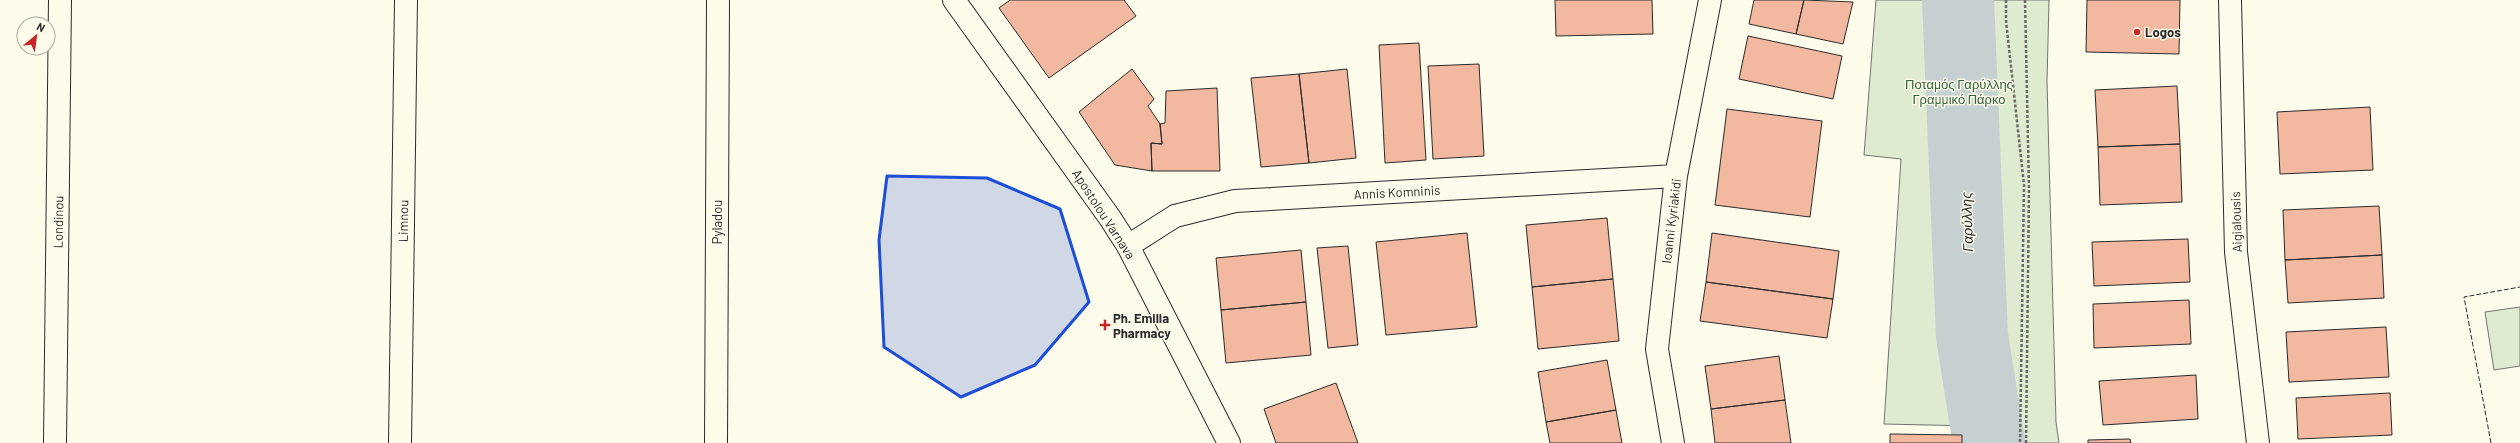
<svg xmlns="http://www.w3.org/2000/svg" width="2520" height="443" viewBox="0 0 2520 443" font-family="Barlow,sans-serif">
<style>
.green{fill:#deebd1;stroke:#74746e}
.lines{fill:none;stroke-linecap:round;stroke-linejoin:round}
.river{stroke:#c7d0d0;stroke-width:72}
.building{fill:#f2b8a0;stroke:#2b2b2b}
.minor-casing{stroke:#2b2b2b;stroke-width:24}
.secondary-casing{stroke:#2b2b2b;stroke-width:24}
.path{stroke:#6a6964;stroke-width:2.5;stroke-dasharray:3 2;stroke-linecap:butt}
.minor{stroke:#fdfbea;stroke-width:22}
.secondary{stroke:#fdfbea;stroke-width:22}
.fence{stroke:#2b2b2b;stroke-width:1;stroke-dasharray:5 2;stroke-linecap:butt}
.marked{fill:#1d4ed8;fill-opacity:0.2;stroke:#1d4ed8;stroke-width:3;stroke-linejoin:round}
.poi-dot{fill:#c62828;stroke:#fdfbea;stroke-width:1.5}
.labels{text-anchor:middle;stroke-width:3;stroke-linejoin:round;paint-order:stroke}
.poi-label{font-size:13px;font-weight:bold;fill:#2b2b2b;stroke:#fdfbea;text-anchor:start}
.park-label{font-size:13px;fill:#34623c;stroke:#fdfbea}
.street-label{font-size:13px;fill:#2b2b2b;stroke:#fdfbea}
.water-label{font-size:14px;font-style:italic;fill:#2b2b2b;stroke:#fdfbea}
</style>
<rect width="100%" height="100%" fill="#fdfbea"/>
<path class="green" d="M1876 0H2049L2047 82 2056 422 2059 443H1973V426L1884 424 1901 159 1864 155Z
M2520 307V366L2494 370 2485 312Z"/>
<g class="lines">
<path class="river" d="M1958 0 1972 336 1989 443"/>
</g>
<path class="building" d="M1010 0H1124L1136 16 1049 78 999 8Z
M1555 0H1652L1653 34 1556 36Z
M1754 0H1804L1796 34 1749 24Z
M1804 0 1853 2 1843 44 1796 34Z
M2087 0H2180L2179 54 2086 52Z
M1748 36 1842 56 1833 99 1739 79Z
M1419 43 1426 160 1385 163 1379 45Z
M1479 64 1484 156 1433 159 1428 66Z
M1132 69 1154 99 1148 106 1160 124 1162 144 1151 143 1152 171 1115 165 1079 112Z
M1347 69 1356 158 1309 163 1299 74Z
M1299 74 1309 163 1261 167 1251 78Z
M2177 86 2180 144 2098 147 2095 90Z
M1217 88 1220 171H1152L1151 143 1162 144 1160 124 1165 123 1166 91Z
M2370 107 2373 170 2280 174 2277 112Z
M1727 109 1822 121 1810 217 1715 205Z
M2180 144 2182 202 2100 205 2098 147Z
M2379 206 2382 255 2285 260 2283 210Z
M1607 218 1613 279 1532 287 1526 225Z
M1467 233 1477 327 1386 335 1376 242Z
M1712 233 1839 251 1833 299 1706 282Z
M2188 239 2190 282 2094 286 2092 242Z
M1348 246 1358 345 1328 348 1317 248Z
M1301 250 1306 302 1221 310 1216 258Z
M2382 255 2384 298 2288 303 2285 260Z
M1613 279 1619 341 1538 349 1532 287Z
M1706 282 1833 299 1827 338 1700 321Z
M2189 300 2191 344 2094 348 2093 304Z
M1306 302 1311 355 1226 363 1221 310Z
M2386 327 2389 377 2289 382 2286 332Z
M1779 356 1785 400 1711 409 1705 366Z
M1607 360 1616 410 1546 422 1538 372Z
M2196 375 2198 419 2103 425 2099 381Z
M1336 383 1358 443H1276L1264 409Z
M2390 393 2392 435 2298 439 2296 398Z
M1785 400 1791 443H1715L1711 409Z
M1616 410 1622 443H1550L1546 422Z
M1890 434 1962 435V443H1890Z
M2130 439 2131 443H2088V440Z"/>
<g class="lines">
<g class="minor-casing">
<path id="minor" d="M2230 0 2236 252 2258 443
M1128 246 1175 216 1235 201 1676 176
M55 443 60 0
M400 443 406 0
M716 443 718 0
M1673 443 1657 349 1676 176 1710 0"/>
</g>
<g class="secondary-casing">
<path id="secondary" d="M954 0 1110 218 1128 246 1229 443"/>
</g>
<path class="path" d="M2006 0V21L2024 185 2020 443
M2025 0 2029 190 2026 443"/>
<use href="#minor" class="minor"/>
<use href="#secondary" class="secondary"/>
<path class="fence" d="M2491 443 2464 297 2520 287"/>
</g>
<path class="marked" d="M887 176 987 178 1060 209 1089 302 1035 365 961 397 884 347 879 240Z"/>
<g class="poi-dot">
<circle cx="2137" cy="32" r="4"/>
<path d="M1103 319h4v4h4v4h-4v4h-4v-4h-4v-4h4z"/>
</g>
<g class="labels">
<g class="poi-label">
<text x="2145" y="37">Logos</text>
<text x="1113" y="323">Ph. Emilia<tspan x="1113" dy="15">Pharmacy</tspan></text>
</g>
<g class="park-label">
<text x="1959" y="89">Ποταμός Γαρύλλης<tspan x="1959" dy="15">Γραμμικό Πάρκο</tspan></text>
</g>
<g class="street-label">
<text transform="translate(1397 192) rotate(-3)" y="5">Annis Komninis</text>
<text transform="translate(1104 214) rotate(57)" y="5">Apostolou Varnava</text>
<text transform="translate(403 221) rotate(-89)" y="5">Limnou</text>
<text transform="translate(1671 221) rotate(-83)" y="5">Ioanni Kyriakidi</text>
<text transform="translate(58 222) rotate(-89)" y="5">Londinou</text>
<text transform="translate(717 222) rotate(-90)" y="5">Pyladou</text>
<text transform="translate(2236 222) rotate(-92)" y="5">Aigialousis</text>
</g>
<g class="water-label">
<text transform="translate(1967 222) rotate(-92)" y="5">Γαρύλλης</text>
</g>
</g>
<g transform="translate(36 36) rotate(29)"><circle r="19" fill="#fdfbea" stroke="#a9a89e"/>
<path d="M0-3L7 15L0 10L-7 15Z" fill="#c62828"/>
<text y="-6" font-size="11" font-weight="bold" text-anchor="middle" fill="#2b2b2b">N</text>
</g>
</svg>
